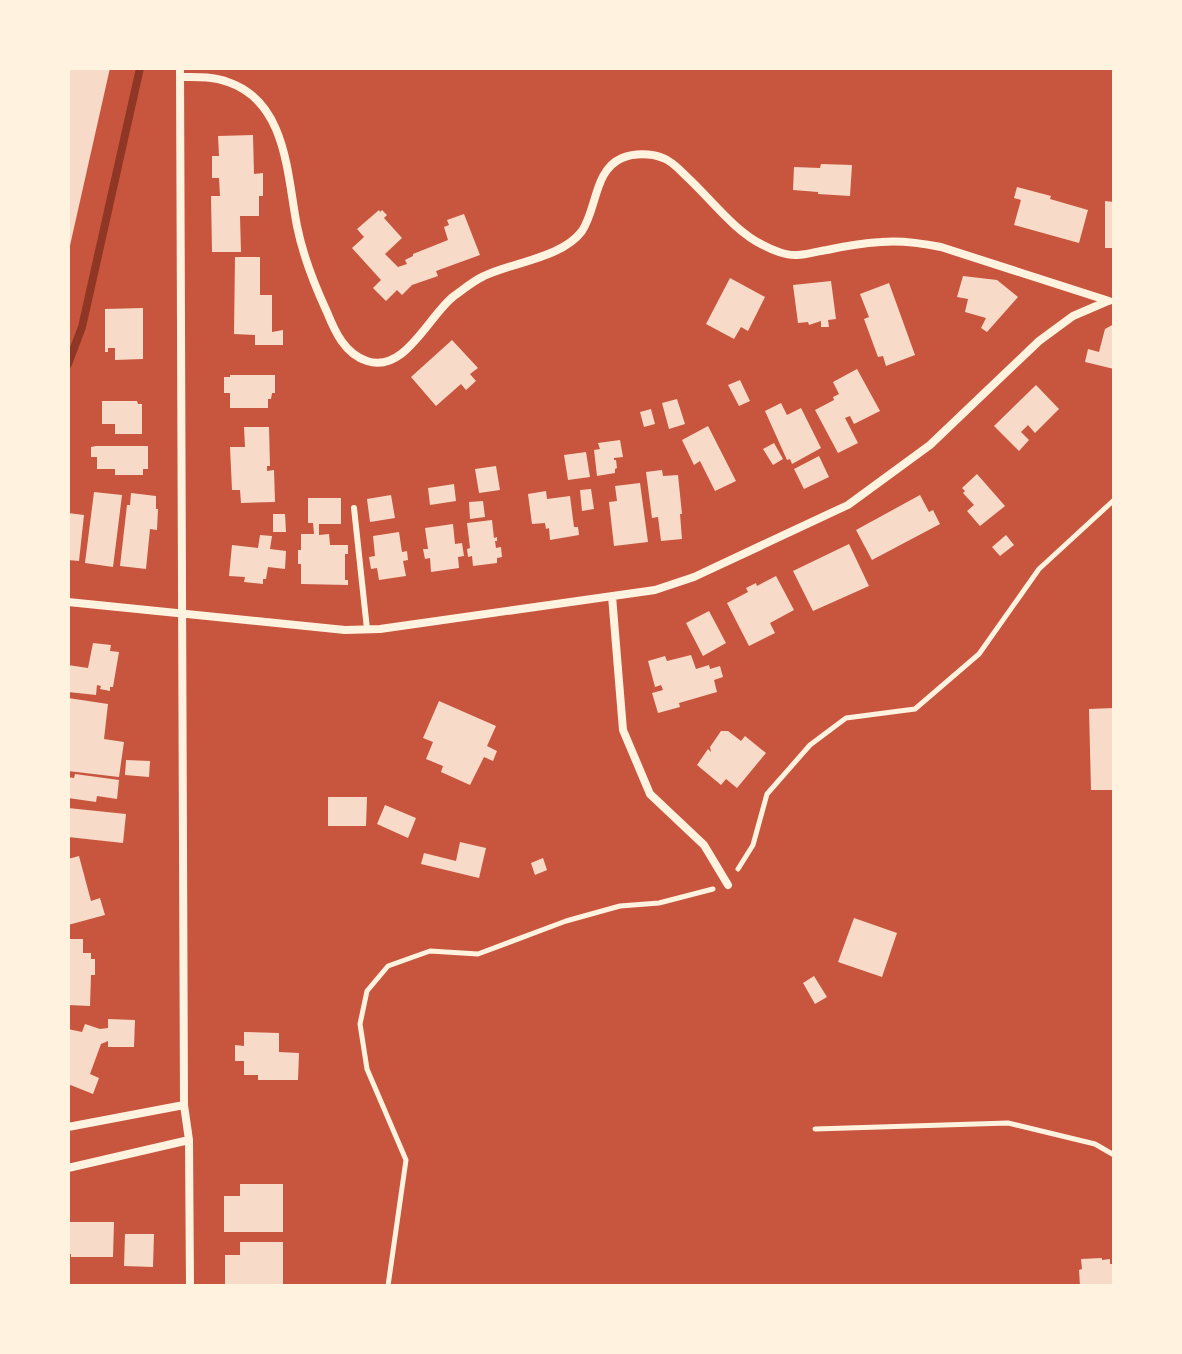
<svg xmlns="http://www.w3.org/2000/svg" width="1182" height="1354" viewBox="0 0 1182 1354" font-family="'Archivo Narrow',sans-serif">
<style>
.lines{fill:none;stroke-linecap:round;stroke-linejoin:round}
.stream{stroke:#8f3625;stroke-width:8}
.building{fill:#f7dbc8}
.path{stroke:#fff3e0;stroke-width:5}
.service{stroke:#fff3e0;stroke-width:6}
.minor{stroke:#fff3e0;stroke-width:8}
</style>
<rect width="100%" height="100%" fill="#c8553d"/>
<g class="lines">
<path class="stream" d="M68 364 82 327 140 68"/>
</g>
<path class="building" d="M68 68H110L69 250H68Z
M253 135 254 174 263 173V196H259V216H240L241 252H212L211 196H220L219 178H212V156H219L218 136Z
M821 164 852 165 850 196 818 194V192L793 190 794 167 820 168Z
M1017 187 1051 196 1050 199 1088 210 1079 243 1014 225 1021 200 1014 198Z
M1105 201 1114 202V248H1105Z
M379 210 380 212 382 210 387 215 384 218 402 238 385 254 398 267 407 264 405 260 413 256V254L448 240 444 227 449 225 447 220 464 214 480 255 436 271 438 276 412 285 402 295 397 290 386 301 373 288 381 280 352 248 364 237 357 229Z
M235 257H260V295H272V332L283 330V345H255V335L234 334Z
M963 276 997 280 1018 297 987 332 981 328 986 318 965 312 968 299 957 297Z
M730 278 765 297 748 331 741 327 734 339 706 324Z
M831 281 836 319 828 320 829 327H821V321L809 325 808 322 798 323 793 285Z
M889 283 915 355 886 366 883 356 878 357 864 319 869 317 860 294Z
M143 308V359L115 360V348H108V352H105V309Z
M1114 324V369L1085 362 1088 349 1099 352 1105 329Z
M452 340 478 368 470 374 476 381 466 390 461 384 436 406 411 377Z
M857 369 880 411 854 424 850 416 845 418 858 443 838 453 815 410 834 400 833 397 839 394 833 382Z
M230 375H275V393H272L271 399H268V408H230V393H224V377H230Z
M740 380 750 401 739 406 728 385Z
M1036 385 1059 409 1035 433 1028 425 1021 432 1029 440 1019 451 994 426Z
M677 399 685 424 669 429 662 403Z
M102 401H137L138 404H142V434H115V424H102Z
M781 403 787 415 801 408 821 448 792 464 790 459 787 460 765 411Z
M651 409 655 424 644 427 640 412Z
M708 426 736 481 715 491 700 461 694 465 682 440Z
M244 427H269L270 466H267V471L274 470 275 502 241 503 240 490H232L230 447H245Z
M620 440 623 457 614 458V460H616L617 468 615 469V473L597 476 594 450 600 449 598 443Z
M774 443 783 459 773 465 763 449Z
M96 446H148V469H143V475H115V469H97V457H91V447Z
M586 452 590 477 568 480 564 455Z
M819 456 829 477 804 489 794 469Z
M496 466 500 490 479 493 475 469Z
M662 470 663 476 678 475 682 514H680L682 539 661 541 658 517 652 518 646 472Z
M977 474 1005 506 980 526 967 511 974 505 963 493 965 491 962 488Z
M640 483 648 542 614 546 609 502 617 501 615 486Z
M454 484 456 501 430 505 428 488Z
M591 489 594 509 582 511 580 490Z
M546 491 547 499 570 496 574 527H578L579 535 550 540 549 528 546 529 545 523 532 524 528 494Z
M94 492 122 495 113 567 85 563Z
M131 493 156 496V509H158L157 530 150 529 146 569 120 566 127 505H130Z
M391 495 395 518 370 522 367 499Z
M920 495 929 512 933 510 940 524 872 560 856 530Z
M308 498H341V524H319V535L329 534 330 545H348V554H345V580H348V585L301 584V564H298V550H301V534H314L313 523H308Z
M483 501 485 517 470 519 469 502Z
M68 513 84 515 79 561 68 560Z
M273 514H285L286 532H273Z
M492 520 494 538 497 537V541H495L496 548 501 547 502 557 497 558V563L473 566 472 556 468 557 467 549 470 548 467 523Z
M453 524 455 544 462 543 464 556 458 557 459 568 431 572 430 558 425 559 423 549H428L425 528Z
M399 532 402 552 407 551 408 560 403 561 406 576 379 580 377 568 371 569 369 557 375 556 373 536Z
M260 535 272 536 270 549 286 551 285 569 268 567 266 579H263V584L244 582 245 577 229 576 232 545 258 548Z
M1006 535 1014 545 1000 556 992 547Z
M849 544 869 586 813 611 793 571Z
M776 576 794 610 770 623 775 633 749 646 727 603 748 592 746 588 756 583 757 586Z
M709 611 726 643 703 656 686 623Z
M93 643 111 645 110 651 119 652 113 687H110V691L100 689 101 686 97 685 96 695 68 692V665L88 668Z
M691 655 696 669 709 665 710 669 720 666 723 677 714 680 717 692 679 703 680 707 658 713 652 693 663 690 661 685 655 687 648 661 665 656 667 661Z
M68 698 108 704 104 739 124 742 119 777 68 771Z
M439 701 496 726 487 746 497 751 493 761 484 757 470 785 441 772 443 766 426 759 433 742 423 738Z
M1114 708V790H1091L1089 709Z
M721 731H728L741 741 745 736 766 753 737 788 726 779 721 785 697 765 708 749 711 752 710 747Z
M126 760 150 761 149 777 125 775Z
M75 774 119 780 117 799 97 796 96 802 68 798V777L74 778Z
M328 797H367L366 826H328Z
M385 805 416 818 408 838 377 824Z
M68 808 126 814 123 843 68 837Z
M460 842 486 848 479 878 421 864 424 853 456 861Z
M79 856 91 901 100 898 105 915 68 925V859Z
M543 858 547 870 535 875 531 863Z
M854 918 897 933 882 977 838 962Z
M68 939H83V953H91V959H95V975H91L90 1006 68 1005Z
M814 976 827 997 815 1004 803 983Z
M108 1019 135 1020 134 1047H108V1041L101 1044 90 1074 99 1078 93 1094 68 1084V1029L82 1032 85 1024 100 1029 108 1028Z
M244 1032 279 1033V1052L299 1053 298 1080H258V1075H244V1061H235V1045L244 1046Z
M240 1184H283V1232H224V1196H240Z
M70 1222H114L113 1257H71V1254H68V1225H70Z
M125 1234H154L153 1267 124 1266Z
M240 1242H283V1286H225V1255H240Z
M1102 1258V1260L1110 1259V1264H1114V1286H1080L1079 1270 1082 1269 1081 1259Z"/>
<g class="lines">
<path class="path" d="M738 869 753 845 767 794 810 745 846 718 915 709 979 654 1039 569 1114 500
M815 1129 1008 1123 1095 1144 1114 1155
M388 1286 406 1160 367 1069 360 1024 367 991 388 966 430 951 478 954 566 921 620 906 659 903 713 889"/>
<path class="service" d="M354 508 367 629"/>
<path class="minor" d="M180 68 184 1105 189 1140 190 1286
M180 77C196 77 212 76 228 82 287 102 287 175 297 226 303 256 314 284 327 312 335 332 345 354 367 361 405 374 429 315 454 296 464 289 473 281 484 276 513 262 562 258 582 231 597 209 594 170 622 158 634 153 651 153 663 158 672 161 680 170 687 177 710 198 735 232 763 245 772 250 787 256 797 255 807 255 818 251 827 250 845 246 863 243 881 242 901 240 921 243 941 247L1109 301
M612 596 623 730 650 794 704 845 728 885
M68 602 345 630 380 629 655 590 694 577 848 505 930 445 1039 341 1073 316 1108 301
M68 1127 184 1105
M68 1168 189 1140"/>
</g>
<rect width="1182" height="1354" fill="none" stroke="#fff3e0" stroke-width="140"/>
</svg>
